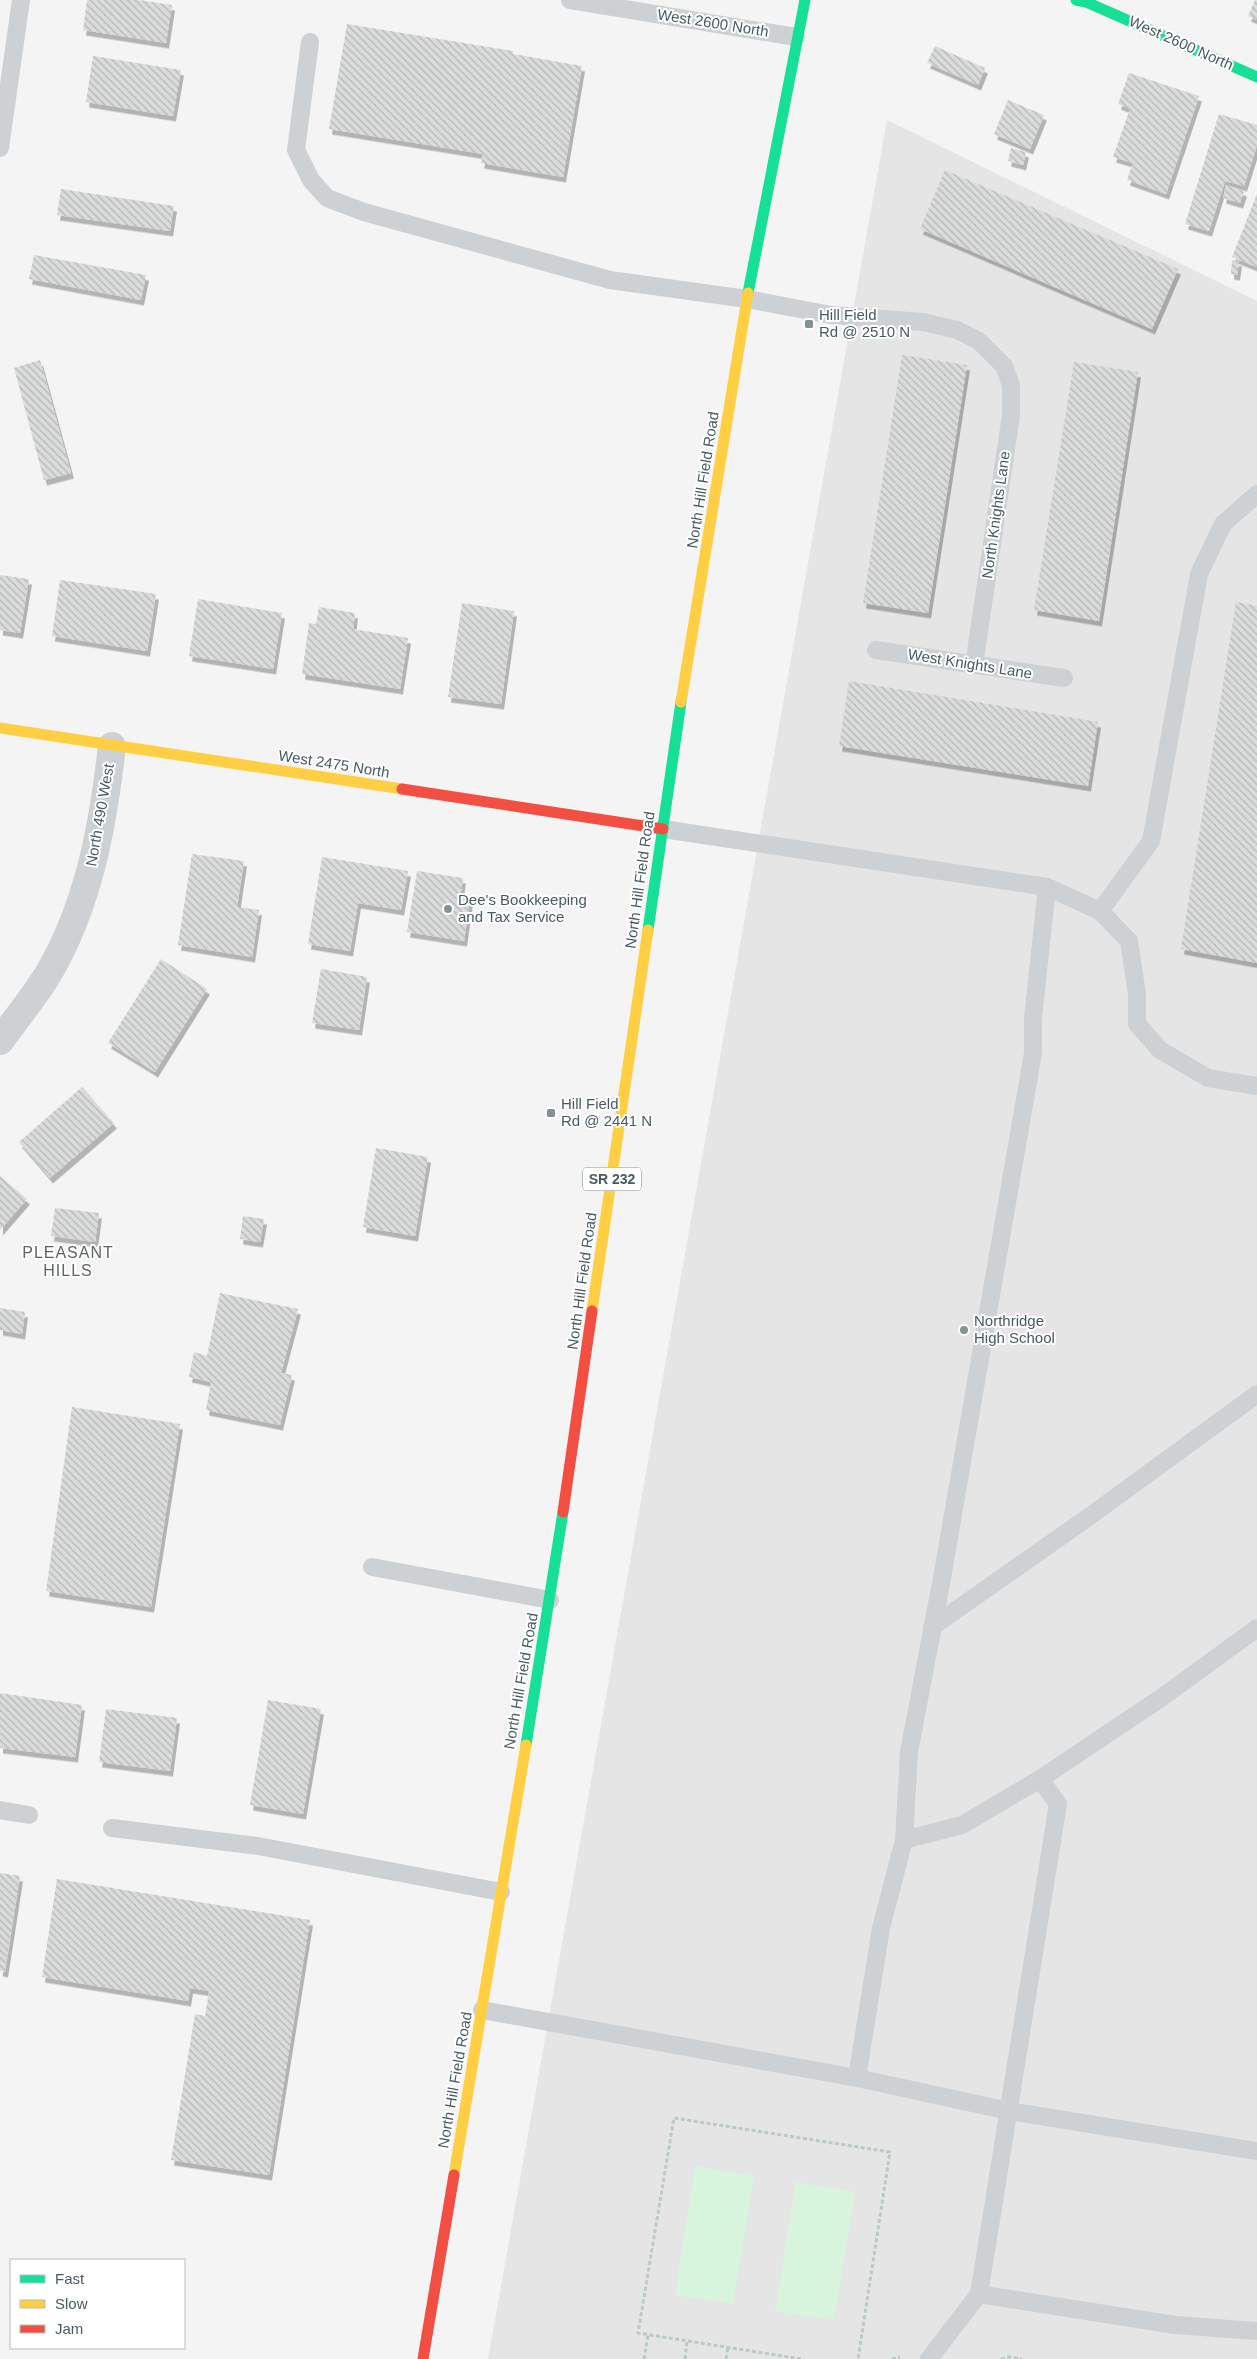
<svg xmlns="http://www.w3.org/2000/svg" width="1257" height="2359" viewBox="0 0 1257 2359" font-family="Helvetica,sans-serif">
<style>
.education{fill:#e5e5e6}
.garden{fill:#d7f4dd}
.building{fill:url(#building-back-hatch);filter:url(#shadow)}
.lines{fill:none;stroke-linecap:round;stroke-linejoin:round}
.path{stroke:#bbcac2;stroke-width:3;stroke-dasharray:4 2.5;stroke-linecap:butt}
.lane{stroke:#cdd1d3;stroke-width:18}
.street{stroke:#cdd1d3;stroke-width:28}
.fast{stroke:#16e098;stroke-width:11}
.slow{stroke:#ffcf43;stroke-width:11}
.jam{stroke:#f24e42;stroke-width:11}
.poi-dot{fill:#849195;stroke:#fff;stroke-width:2}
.labels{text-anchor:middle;stroke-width:4;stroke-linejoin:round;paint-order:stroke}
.shield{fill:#fff;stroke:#7f8c91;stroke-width:1}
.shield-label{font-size:14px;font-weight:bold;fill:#485b62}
.street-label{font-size:15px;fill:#485b62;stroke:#fff}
.poi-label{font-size:15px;fill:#485b62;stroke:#fff;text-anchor:start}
.neighbourhood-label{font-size:16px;letter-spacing:1px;fill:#5e6569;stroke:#fff}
</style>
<defs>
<pattern id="building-back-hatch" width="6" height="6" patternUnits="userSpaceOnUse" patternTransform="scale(1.25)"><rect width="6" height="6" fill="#dadcdc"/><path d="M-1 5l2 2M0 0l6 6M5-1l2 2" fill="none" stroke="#b3b5b6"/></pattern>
<filter id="shadow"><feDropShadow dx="3" dy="5.5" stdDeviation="0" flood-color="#0004"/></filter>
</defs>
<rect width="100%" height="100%" fill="#f4f4f4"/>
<path class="education" d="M887 120 1257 301V2359H488Z"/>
<path class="garden" d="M695 2166 754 2176 733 2304 675 2295Z
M796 2182 855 2192 834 2320 775 2311Z"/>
<path class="building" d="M87 0H139L172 5 166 43 83 30Z
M1255 0H1257V20L1248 16Z
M347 24 513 51V54L582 66 563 177 481 163 483 154 329 129Z
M935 46 985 68 978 85 927 63Z
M93 56 181 70 173 116 86 102Z
M1129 73 1199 96 1166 194 1127 180 1133 163 1113 157 1130 109 1118 104Z
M1008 100 1044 115 1030 149 994 134Z
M1219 114 1257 125V145L1244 186 1225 181 1209 231 1185 224Z
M1011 148 1026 152 1023 165 1008 161Z
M945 170 1178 269 1152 329 920 229Z
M1226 185 1244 191 1240 203 1223 198Z
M61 189 174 206 170 231 57 215Z
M1257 194V267L1232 257Z
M34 255 146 275 141 300 29 279Z
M1232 260 1239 261 1237 275 1231 274Z
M902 355 967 365 928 613 863 603Z
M40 360 71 473 44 480 14 368Z
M1074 362 1138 372 1099 621 1034 610Z
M0 575 29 579 20 633 0 630Z
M60 580 156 594 147 651 52 636Z
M198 599 282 613 273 669 189 656Z
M1236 602 1257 606V963L1181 949Z
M462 603 514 611 501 704 448 697Z
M319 607 355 613 353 629 408 638 400 689 302 674 309 623 316 624Z
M849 681 1098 722 1088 786 839 746Z
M192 854 244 861 237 907 259 910 252 957 178 945Z
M322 857 408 871 401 910 358 903 350 951 308 944Z
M417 871 463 878 460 898 470 899 464 941 407 932Z
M161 959 207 989 155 1072 108 1043Z
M321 969 367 977 359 1030 312 1023Z
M82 1087 114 1123 50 1178 19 1142Z
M376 1148 428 1157 415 1236 363 1227Z
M0 1176 27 1199 0 1230Z
M55 1208 99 1213 95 1242 51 1236Z
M243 1216 264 1219 260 1242 240 1239Z
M220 1293 298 1309 281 1373 292 1375 280 1425 206 1410 211 1382 189 1377 194 1352 207 1356Z
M0 1308 25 1312 22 1334 0 1330Z
M72 1407 180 1424 151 1607 46 1591Z
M0 1693 82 1705 75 1757 0 1748Z
M268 1700 321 1709 303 1814 250 1805Z
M106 1709 177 1718 170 1771 99 1762Z
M0 1873 20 1876 5 1972 0 1971Z
M57 1879 310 1920 269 2175 171 2160 195 2014 205 2016 209 1991 190 1988 188 2001 42 1977Z"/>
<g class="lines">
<path class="path" d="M644 2359 648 2335
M685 2359 687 2341
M726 2359 728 2347
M801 2359 638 2333 674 2118 890 2152 858 2359
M892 2359 900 2357
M1001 2359 1009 2357 1022 2359"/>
<path class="lane" d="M570 0 796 37
M310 42 296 150 311 180 327 198 364 212 610 280 747 299 831 315 923 322 957 330 979 341 1004 366 1011 385V415L974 665
M0 148 21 0
M876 650 1064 678
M663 829 1047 887 1100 911 1129 941 1137 994V1024L1160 1050 1208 1078 1257 1086
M1100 911 1151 841 1199 574 1223 524 1257 494
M372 1567 550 1600
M932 1627 1090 1516 1257 1394
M0 1810 29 1815
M112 1828 258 1846 501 1892
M904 1840 962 1825 1040 1779 1161 1698 1257 1628
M482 2010 857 2078 1009 2111 1257 2151
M857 2078 881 1928 904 1840 909 1752 942 1578 1033 1053V1018L1047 887
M979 2294 1058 1804 1040 1779
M929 2359 979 2294 1175 2325 1257 2331"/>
<path class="street" d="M0 1041C16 1019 33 998 47 976 89 906 103 825 112 746"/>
<path class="fast" d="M1076 0 1086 2 1257 77
M748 293 805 0
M648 930 681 702
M526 1745 563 1512"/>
<path class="slow" d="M681 702 748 293
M0 728 402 789
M592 1311 648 930
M454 2175 526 1745"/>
<path class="jam" d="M402 789 663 829
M563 1512 592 1311
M423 2359 454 2175"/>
</g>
<g class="poi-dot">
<rect x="804" y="319" width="10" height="10" rx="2.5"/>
<circle cx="448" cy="909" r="5"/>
<rect x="546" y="1108" width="10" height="10" rx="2.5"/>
<circle cx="964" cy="1330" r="5"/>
</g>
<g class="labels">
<rect class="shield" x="583" y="1167.5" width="58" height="23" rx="4"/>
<g class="shield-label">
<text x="612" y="1184">SR 232</text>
</g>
<g class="street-label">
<text transform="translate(713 23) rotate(9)" y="5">West 2600 North</text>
<text transform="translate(1181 43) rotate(24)" y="5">West 2600 North</text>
<text transform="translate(703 480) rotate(-81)" y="5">North Hill Field Road</text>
<text transform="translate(996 515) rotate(-82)" y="5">North Knights Lane</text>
<text transform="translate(970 664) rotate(9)" y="5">West Knights Lane</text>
<text transform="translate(334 764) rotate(9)" y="5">West 2475 North</text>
<text transform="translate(100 815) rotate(-80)" y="5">North 490 West</text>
<text transform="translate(640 880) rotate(-82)" y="5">North Hill Field Road</text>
<text transform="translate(582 1281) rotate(-82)" y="5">North Hill Field Road</text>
<text transform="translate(521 1681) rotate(-80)" y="5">North Hill Field Road</text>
<text transform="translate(455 2080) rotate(-80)" y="5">North Hill Field Road</text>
</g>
<g class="poi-label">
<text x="819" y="320">Hill Field<tspan x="819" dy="17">Rd @ 2510 N</tspan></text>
<text x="458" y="905">Dee's Bookkeeping<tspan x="458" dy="17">and Tax Service</tspan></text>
<text x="561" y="1109">Hill Field<tspan x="561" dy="17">Rd @ 2441 N</tspan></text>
<text x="974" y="1326">Northridge<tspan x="974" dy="17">High School</tspan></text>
</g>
<g class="neighbourhood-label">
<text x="68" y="1258">PLEASANT<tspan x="68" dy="18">HILLS</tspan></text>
</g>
</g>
<rect x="10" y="2259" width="175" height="90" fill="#ffffff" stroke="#b6bdc0"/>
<rect x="20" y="2275" width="25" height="8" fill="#16e098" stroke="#b6bdc0"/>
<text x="55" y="2284" font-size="15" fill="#485b62">Fast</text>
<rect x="20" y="2300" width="25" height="8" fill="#ffcf43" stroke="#b6bdc0"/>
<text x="55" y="2309" font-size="15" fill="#485b62">Slow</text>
<rect x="20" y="2325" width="25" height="8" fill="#f24e42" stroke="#b6bdc0"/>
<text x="55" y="2334" font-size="15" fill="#485b62">Jam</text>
</svg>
